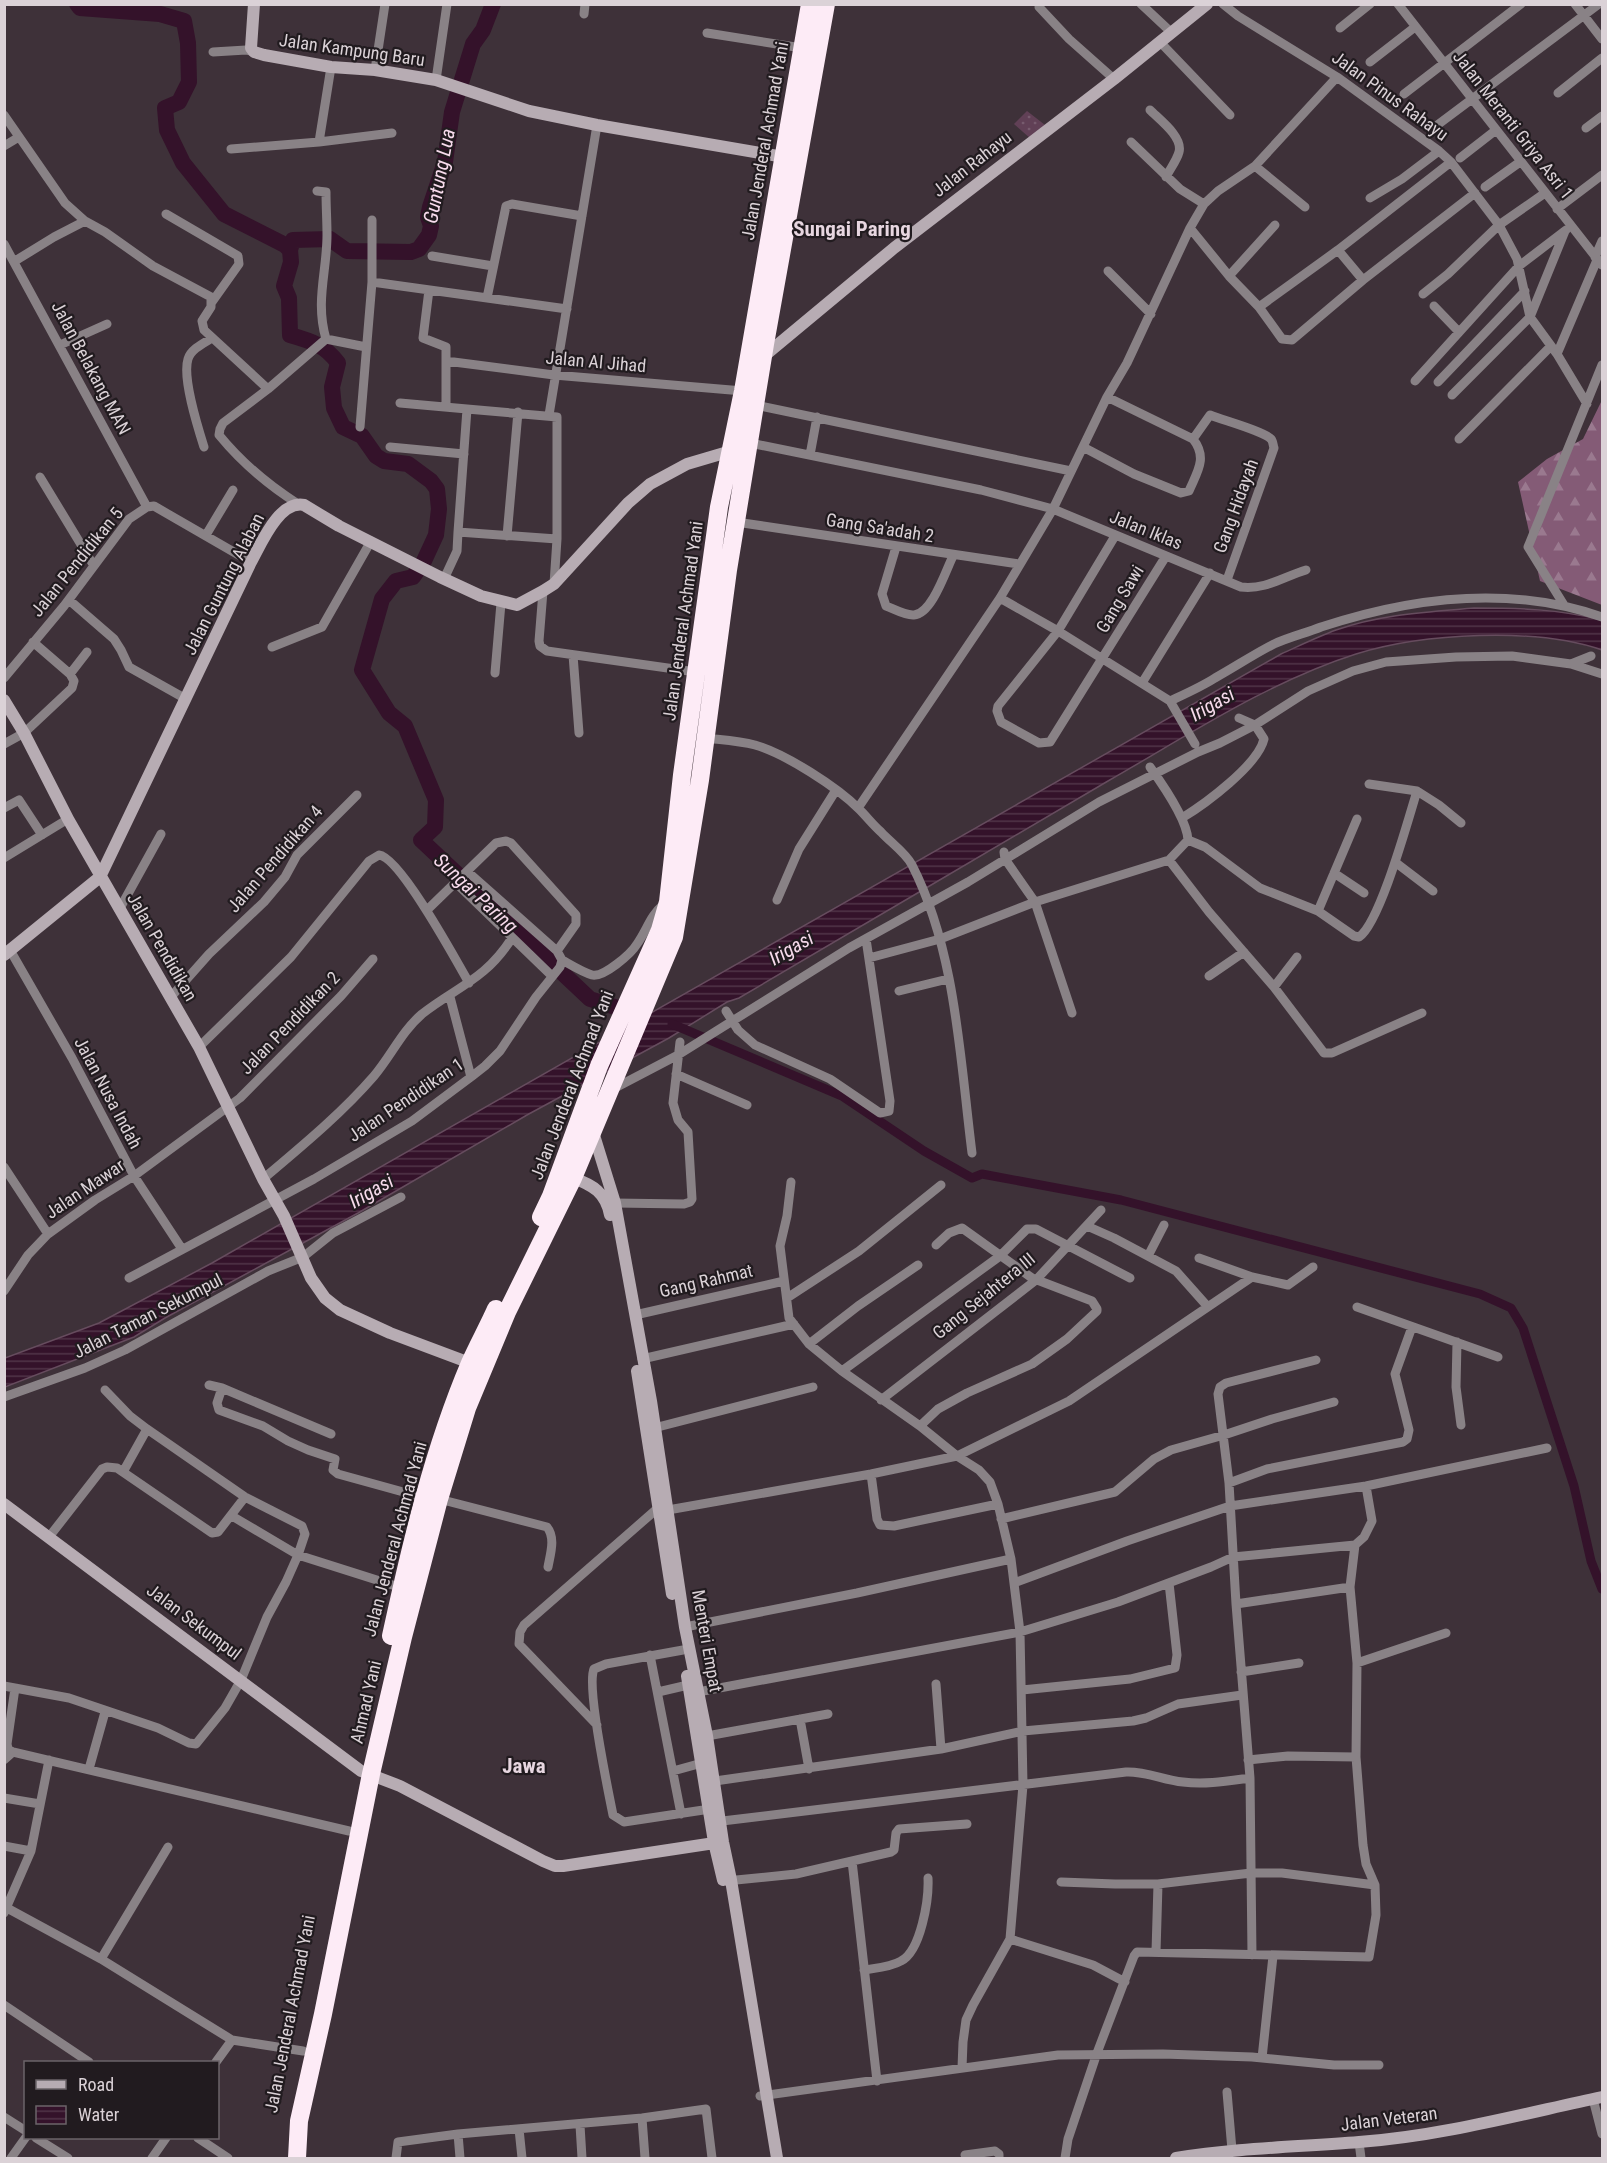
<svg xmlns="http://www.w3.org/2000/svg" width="1607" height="2163" viewBox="0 0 1607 2163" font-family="'Roboto Condensed',sans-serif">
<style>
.forest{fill:url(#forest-firs)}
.park{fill:url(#park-dots)}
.water{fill:url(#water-rules);stroke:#664c5e;stroke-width:1.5}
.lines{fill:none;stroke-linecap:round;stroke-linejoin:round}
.canal{stroke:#34122a;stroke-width:9}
.river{stroke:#34122a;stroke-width:16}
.street{stroke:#898286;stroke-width:9}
.secondary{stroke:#b7acb3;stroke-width:12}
.highway{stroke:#fdebf6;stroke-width:18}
.labels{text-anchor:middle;stroke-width:4.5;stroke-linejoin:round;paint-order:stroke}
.street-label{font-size:18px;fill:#dbd2d7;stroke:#211b1f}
.water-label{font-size:20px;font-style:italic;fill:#f7dbec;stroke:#211b1f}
.quarter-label{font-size:21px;font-weight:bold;fill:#e7d6e0;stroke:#211b1f}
</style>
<defs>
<pattern id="forest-firs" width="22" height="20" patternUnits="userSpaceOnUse" patternTransform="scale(1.5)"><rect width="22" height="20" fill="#845b76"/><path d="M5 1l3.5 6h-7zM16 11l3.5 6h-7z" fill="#9a798f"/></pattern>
<pattern id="park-dots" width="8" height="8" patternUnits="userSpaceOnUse" patternTransform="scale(1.5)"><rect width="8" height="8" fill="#614056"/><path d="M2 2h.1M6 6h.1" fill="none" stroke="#775b6e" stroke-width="1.8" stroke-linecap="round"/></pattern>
<pattern id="water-rules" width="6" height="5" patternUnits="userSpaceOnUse" patternTransform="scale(1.5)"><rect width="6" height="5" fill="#34122a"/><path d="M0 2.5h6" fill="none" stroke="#513448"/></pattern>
</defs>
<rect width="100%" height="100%" fill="#3e3139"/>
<path class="forest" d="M1602 400V605L1540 581 1518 482 1547 459 1583 439Z"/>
<path class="park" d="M1027 111 1045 125 1031 139 1014 124Z"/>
<path class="water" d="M1474 608C1520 608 1557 609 1602 620V650C1536 627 1423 633 1356 654 1268 682 1187 736 1108 781 985 853 862 926 739 998L727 1002 669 1038 527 1115 358 1213 165 1318 134 1337 5 1387V1358L99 1323 212 1263 1281 654C1299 646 1317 637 1336 630 1381 614 1427 612 1474 608Z"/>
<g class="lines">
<path class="canal" d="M672 1024 842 1096 924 1151 972 1178 982 1174 1121 1200 1480 1294 1511 1308 1523 1328 1574 1486 1591 1561 1602 1589"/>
<path class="river" d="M77 4 80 8 160 14 184 21 188 43 189 82 179 102 165 108 167 130 183 163 224 214 285 245 290 250 291 262 284 286 289 298 290 335C311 341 325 345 338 363L332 387 334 408 343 427 362 436 376 456 384 461 408 464 431 481 437 489 439 509 436 535 424 561 413 577 396 581 382 599 362 670 389 713 405 726 436 800 435 827 421 840 590 999 637 1014
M290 250 293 240 330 239 347 251 411 252 419 249 429 235 431 226 428 217 430 207 445 162 452 112 473 44 483 30 493 4"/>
<path class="street" d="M1141 4 1172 33
M1223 4 1238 16 1337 77 1439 151 1451 162 1499 225 1517 259 1530 317 1557 354 1587 404
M1398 4 1602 265
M1575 4 1602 39
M1039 7 1069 39 1114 79
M584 14 585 4
M1340 28 1370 4
M707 33 802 48
M1160 42 1230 115
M213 52 246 50 254 52
M1370 62 1415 27
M375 70 385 4
M1337 77 1255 166 1218 191 1204 204 1190 228 1229 276 1259 307 1282 339 1292 340 1363 280 1475 193
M436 80 447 4
M1558 93 1602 58
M1404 94 1521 4
M1150 110C1160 120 1183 137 1179 152 1177 160 1170 169 1166 177
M4 115 65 203 85 221 105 232 153 266 211 297V307L202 321 204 330 268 389
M1586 128 1602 116
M1432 129 1599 4
M319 142 331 67
M1131 142 1180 189 1204 204
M4 146 19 137
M231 149 319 142 392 133
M1460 158 1496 130
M1255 166 1305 207
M1485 187 1520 162
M317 191 326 192C326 206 327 221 327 235 327 272 315 301 326 339
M1370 198 1402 179 1439 151
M1557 209 1602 175
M166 214 238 256 239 264 212 302
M4 244 147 507
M1338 250 1363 280
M432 256 493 266
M1595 257 1602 241
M15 261 54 237 85 221
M1108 271 1151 314
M1229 276 1275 225
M372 282V220
M429 290 423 338 446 347V407
M1423 294 1448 274 1499 225 1545 193
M487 298 506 206 512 204 582 216
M1434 306 1459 332
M1259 307 1338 250 1451 162
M60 345 107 324
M1557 354 1597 260
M446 361 554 375 743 391
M1415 381 1519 266 1566 230
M1438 382 1525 291
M1452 395 1530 317 1565 231
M400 403 467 409
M755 405 1071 471
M467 409 557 417V539L458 532Z
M549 415 597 125
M360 427 372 282 567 309
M1193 439 1210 415C1222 420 1263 431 1271 439 1273 441 1273 445 1274 448L1227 580
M1459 439 1551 346
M750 443 981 490 1053 509 1241 587C1265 590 1283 577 1306 570
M204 447C198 428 182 378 188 359 191 349 204 343 212 338
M390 447 464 454
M1083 447 1134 474 1181 493 1189 491C1197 472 1208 458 1193 439L1107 397
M810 455 817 417
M40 477 94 566
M298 504C268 485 242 463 219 435L220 429 223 423 268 389 326 339 366 347
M736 522 1019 564
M206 535 233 490
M507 536 518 412
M1115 536 1058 631 998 706 997 711 1001 722 1039 743 1050 742 1166 556
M896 547 882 594 886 606C894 609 906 616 914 615 932 614 946 570 953 556
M444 579 457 551 458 532
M554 584 557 539
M543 591 539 641 540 646 547 651 696 672
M1000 598 1058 631 1170 701 1195 744
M69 600 114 639 121 650 129 667 186 699
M1564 605 1528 547 1602 365
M33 642 70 674
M272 647 322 627 371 541
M573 655 579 733
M1571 664 1591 656
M495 673 501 603
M4 678 64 606 129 519 147 507 154 506 251 562
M1142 683 1210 573
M1170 701C1185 694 1201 687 1215 678 1235 667 1254 654 1274 644 1289 637 1306 633 1321 627 1412 597 1511 585 1602 617
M705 738C722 740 739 741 755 745 786 754 837 787 859 809 867 817 873 825 881 832 890 842 906 853 912 865 956 951 960 1059 972 1153
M4 744 24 733 72 688 74 681 70 674 87 652
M1150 767C1163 785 1187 819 1188 840
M1369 784 1417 791 1439 805 1461 823
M4 808 19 800 42 835
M858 808 1000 598 1053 509 1107 397 1127 363 1190 228
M1182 818C1205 804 1258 765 1264 739L1255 725 1239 718
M1188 840 1205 847 1260 888 1318 911 1354 936 1359 937C1380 923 1408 820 1417 791
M1004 852 1005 859 1035 902 1072 1013
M4 858 68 819
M1169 860 1209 912 1274 987 1297 957
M1395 862 1433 891
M468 872 557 951
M1334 873 1364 893
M456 883 552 976
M777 900 799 849 836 790
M119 910 161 834
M427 910 496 843 506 841 511 843 576 915V924L557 951 562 960
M1318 911 1357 819
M10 950 72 1058 134 1176 182 1249
M869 958 940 939 1035 902 1169 860 1188 840
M1209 976 1244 952
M1274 987 1324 1053H1332L1422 1013
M899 991 948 979
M450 997 471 1077
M170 998 209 954 264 902 285 877 297 855 357 795
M726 1011 738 1030 755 1045 830 1079 880 1113 889 1111 890 1101 866 939
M199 1047 291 957 369 861 379 855C400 857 457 962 469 983
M676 1074 747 1105
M613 1089 678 1055 849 948 968 882 1099 802 1198 752 1220 743 1255 725 1308 691 1353 671 1386 662 1456 657 1512 656 1571 664 1602 674
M4 1167 48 1234
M263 1179C302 1146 341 1114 374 1076 391 1056 402 1031 422 1014 458 986 485 980 512 938
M791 1182 787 1216 780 1246 789 1318 809 1344 842 1371 920 1426 957 1456 979 1470 990 1482 998 1504 1011 1559 1020 1632 1023 1785 1010 1939 973 2005 966 2020 963 2042 962 2068
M615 1203 684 1204 690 1202 692 1199 688 1132 678 1120 673 1103 680 1042
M1087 1226 1114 1238 1176 1271 1208 1307
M1148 1256 1164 1225
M1199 1258 1252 1277 1288 1285 1313 1267
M129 1278 314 1179 412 1121 471 1077 485 1066 500 1051 536 997 560 967 562 960C571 965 582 972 592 975 603 978 631 954 637 944 647 930 650 916 663 905
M4 1291 28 1255 48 1234 95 1200 134 1176 240 1098 341 996 373 959
M787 1298 859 1251 941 1185
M1357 1307 1498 1357
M635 1315 784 1281
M1457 1342 1456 1387 1461 1425
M809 1344 858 1306 918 1265
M642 1359 794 1324
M842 1371 1000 1256 1027 1229H1036L1130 1278
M209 1385 222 1388 331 1434
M222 1388 217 1403 219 1410 263 1426 288 1441 308 1450 335 1459 333 1470 338 1474 425 1498
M4 1397 85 1368 125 1350 268 1271 303 1257 333 1233 401 1197
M881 1400 1036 1280 1101 1210
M920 1426 938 1409 967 1393 1032 1364 1067 1339 1097 1311V1309L1092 1301 1032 1278 962 1228 949 1233 936 1245
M654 1428 813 1387
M123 1472 147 1429
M871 1474 877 1519 880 1525 894 1526 998 1504
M1229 1483 1267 1469 1403 1442 1407 1439 1409 1430 1395 1374 1412 1327
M439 1499 547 1527C556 1538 550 1555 548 1567
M668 1510 871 1474 957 1456 1069 1401 1252 1277
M232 1516 298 1555 402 1588
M1001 1519 1115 1492 1154 1459 1171 1450 1224 1435 1272 1419 1334 1402
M49 1537 102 1469 107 1467 117 1468 212 1533 218 1532 245 1497
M1014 1583 1127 1541 1230 1506 1366 1486 1547 1448
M1236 1604 1350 1587
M685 1627 857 1593 1011 1559
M683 1650 606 1664 594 1669C586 1686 608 1790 613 1815L624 1822 710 1809
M650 1655 681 1814
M1357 1663 1446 1633
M1241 1672 1299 1663
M936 1684 941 1749
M4 1686 69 1698 158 1728 189 1743 196 1744 225 1708 241 1680 267 1617 286 1582 298 1555 305 1534 302 1526 245 1497 147 1429 130 1416 105 1390
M15 1688 7 1744 8 1749 13 1752 349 1831
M1022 1690 1130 1679 1175 1668 1177 1655 1169 1583
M658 1692 688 1685
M698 1692 1020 1632 1118 1602 1211 1567 1233 1557 1355 1545
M800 1719 809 1769
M597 1725 519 1644 520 1632 524 1625 658 1508
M707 1736 828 1714
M4 1760 13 1752
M1248 1760 1288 1756 1356 1757
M89 1769 105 1712
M673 1771 702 1763
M715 1781 941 1749 1023 1731 1133 1721 1146 1718 1178 1704 1242 1695
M4 1798 40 1804
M714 1822 1126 1772C1146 1771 1163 1780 1183 1782 1205 1785 1228 1781 1250 1778
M4 1846 31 1851
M852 1861 877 2081
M726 1881 796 1874 891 1852 894 1850 896 1833 899 1829 967 1824
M1061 1882 1115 1884H1158L1251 1873H1282L1375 1885
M7 1908 101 1959 232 2040 303 2051
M4 1913 31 1851 49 1760
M1010 1939 1093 1965 1125 1982
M1156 1952 1158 1884
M1252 1955 1250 1778 1236 1604 1229 1483 1218 1394 1220 1387 1226 1383 1316 1360
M101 1959 168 1847
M864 1970C876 1968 891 1967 901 1961 921 1951 929 1899 928 1878
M4 2005 89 2062
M1262 2058 1273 1956
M216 2062 232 2040
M1227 2092 1232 2150
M760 2096 1058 2055 1163 2054 1252 2057 1334 2065H1379
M1593 2099 1602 2134
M4 2117 26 2131
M642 2118 645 2158
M580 2125 582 2158
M519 2129 522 2158
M458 2134 460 2158
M36 2138 68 2158
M198 2138 228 2158
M1359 2142 1361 2158
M965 2155 995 2151 999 2154V2158
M11 2158 26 2137
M152 2158 166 2138
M396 2158 398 2142 458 2134 642 2118 706 2109 712 2158
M1065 2158 1068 2139 1097 2053 1134 1956 1137 1952 1369 1957 1376 1915 1375 1885 1366 1864 1363 1845 1356 1757 1357 1663 1350 1587 1355 1545 1364 1537 1372 1521 1366 1486"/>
<path class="secondary" d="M254 4 251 48 254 52 264 55 331 67 375 70 436 80 529 111 597 125 784 157
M763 357 894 248 1114 79 1207 4
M4 700 24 733 68 819 199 1047 263 1179 284 1216 311 1278 325 1298 340 1310 390 1333 470 1363
M4 955 100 877 251 562C261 544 279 500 304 505L339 526 440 577 481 596 517 605 543 591 554 584 628 503 650 484 687 464 731 451
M593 1132 615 1203 651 1401 685 1627 707 1736 723 1842 731 1880 777 2158
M573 1178C593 1185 606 1193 610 1215
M637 1371 672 1594
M4 1504 361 1771 400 1786 543 1861 555 1866H563L721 1842
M687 1676 714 1842 723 1880
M1176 2158C1237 2148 1298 2147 1359 2142 1441 2136 1522 2114 1602 2097"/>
<path class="highway" d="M541 1217 551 1196 599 1066 660 930 668 902 682 775 719 507 743 391 810 4
M391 1636C411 1544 433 1450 470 1363 478 1345 488 1327 496 1309
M297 2158 299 2121 323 2014 371 1774 403 1637 439 1499 467 1408 507 1312 573 1178 674 937 700 780 728 570 765 344 826 4"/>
</g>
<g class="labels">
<g class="street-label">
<text transform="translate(352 50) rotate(8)" y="6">Jalan Kampung Baru</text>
<text transform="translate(1390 96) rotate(36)" y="6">Jalan Pinus Rahayu</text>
<text transform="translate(1513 125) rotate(52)" y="6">Jalan Meranti Griya Asri 1</text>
<text transform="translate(765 141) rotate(-80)" y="6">Jalan Jenderal Achmad Yani</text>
<text transform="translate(972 164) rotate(-38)" y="6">Jalan Rahayu</text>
<text transform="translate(596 362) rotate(5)" y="6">Jalan Al Jihad</text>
<text transform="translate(91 368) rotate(62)" y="6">Jalan Belakang MAN</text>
<text transform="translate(1236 506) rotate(-70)" y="6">Gang Hidayah</text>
<text transform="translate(880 528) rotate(9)" y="6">Gang Sa'adah 2</text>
<text transform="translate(1146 530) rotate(22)" y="6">Jalan Iklas</text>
<text transform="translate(77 562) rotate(-51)" y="6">Jalan Pendidikan 5</text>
<text transform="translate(224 584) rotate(-63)" y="6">Jalan Guntung Alaban</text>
<text transform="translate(1120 599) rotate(-59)" y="6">Gang Sawi</text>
<text transform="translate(683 621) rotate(-82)" y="6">Jalan Jenderal Achmad Yani</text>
<text transform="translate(275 859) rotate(-49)" y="6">Jalan Pendidikan 4</text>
<text transform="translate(162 947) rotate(60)" y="6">Jalan Pendidikan</text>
<text transform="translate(290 1023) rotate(-46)" y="6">Jalan Pendidikan 2</text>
<text transform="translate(572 1085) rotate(-69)" y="6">Jalan Jenderal Achmad Yani</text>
<text transform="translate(108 1093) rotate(62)" y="6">Jalan Nusa Indah</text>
<text transform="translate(406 1100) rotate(-34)" y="6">Jalan Pendidikan 1</text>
<text transform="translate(85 1189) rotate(-34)" y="6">Jalan Mawar</text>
<text transform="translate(706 1281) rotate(-13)" y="6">Gang Rahmat</text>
<text transform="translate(984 1296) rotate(-39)" y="6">Gang Sejahtera III</text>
<text transform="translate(148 1316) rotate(-27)" y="6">Jalan Taman Sekumpul</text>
<text transform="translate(395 1539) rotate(-75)" y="6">Jalan Jenderal Achmad Yani</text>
<text transform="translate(194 1622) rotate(37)" y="6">Jalan Sekumpul</text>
<text transform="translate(707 1641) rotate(80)" y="6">Menteri Empat</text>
<text transform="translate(366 1702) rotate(-77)" y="6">Ahmad Yani</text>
<text transform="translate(290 2014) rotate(-79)" y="6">Jalan Jenderal Achmad Yani</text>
<text transform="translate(1389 2119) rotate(-7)" y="6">Jalan Veteran</text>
</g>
<g class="water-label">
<text transform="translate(439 176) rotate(-79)" y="7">Guntung Lua</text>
<text transform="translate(1212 704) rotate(-30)" y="7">Irigasi</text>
<text transform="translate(476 893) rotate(43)" y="7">Sungai Paring</text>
<text transform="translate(791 948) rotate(-30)" y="7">Irigasi</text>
<text transform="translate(371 1191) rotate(-30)" y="7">Irigasi</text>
</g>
<g class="quarter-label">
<text x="852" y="236">Sungai Paring</text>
<text x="524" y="1773">Jawa</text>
</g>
</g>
<rect width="1607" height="2163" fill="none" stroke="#dbd2d7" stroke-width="12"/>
<rect x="24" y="2061" width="195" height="78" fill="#211b1f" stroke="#6b6469" stroke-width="1.5"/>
<rect x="36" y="2080" width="30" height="9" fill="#b7acb3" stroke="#6b6469" stroke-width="1.5"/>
<text x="78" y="2091" font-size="18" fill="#dbd2d7">Road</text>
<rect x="36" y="2106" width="30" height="18" fill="url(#water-rules)" stroke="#6b6469" stroke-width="1.5"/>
<text x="78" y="2121" font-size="18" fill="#dbd2d7">Water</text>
</svg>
